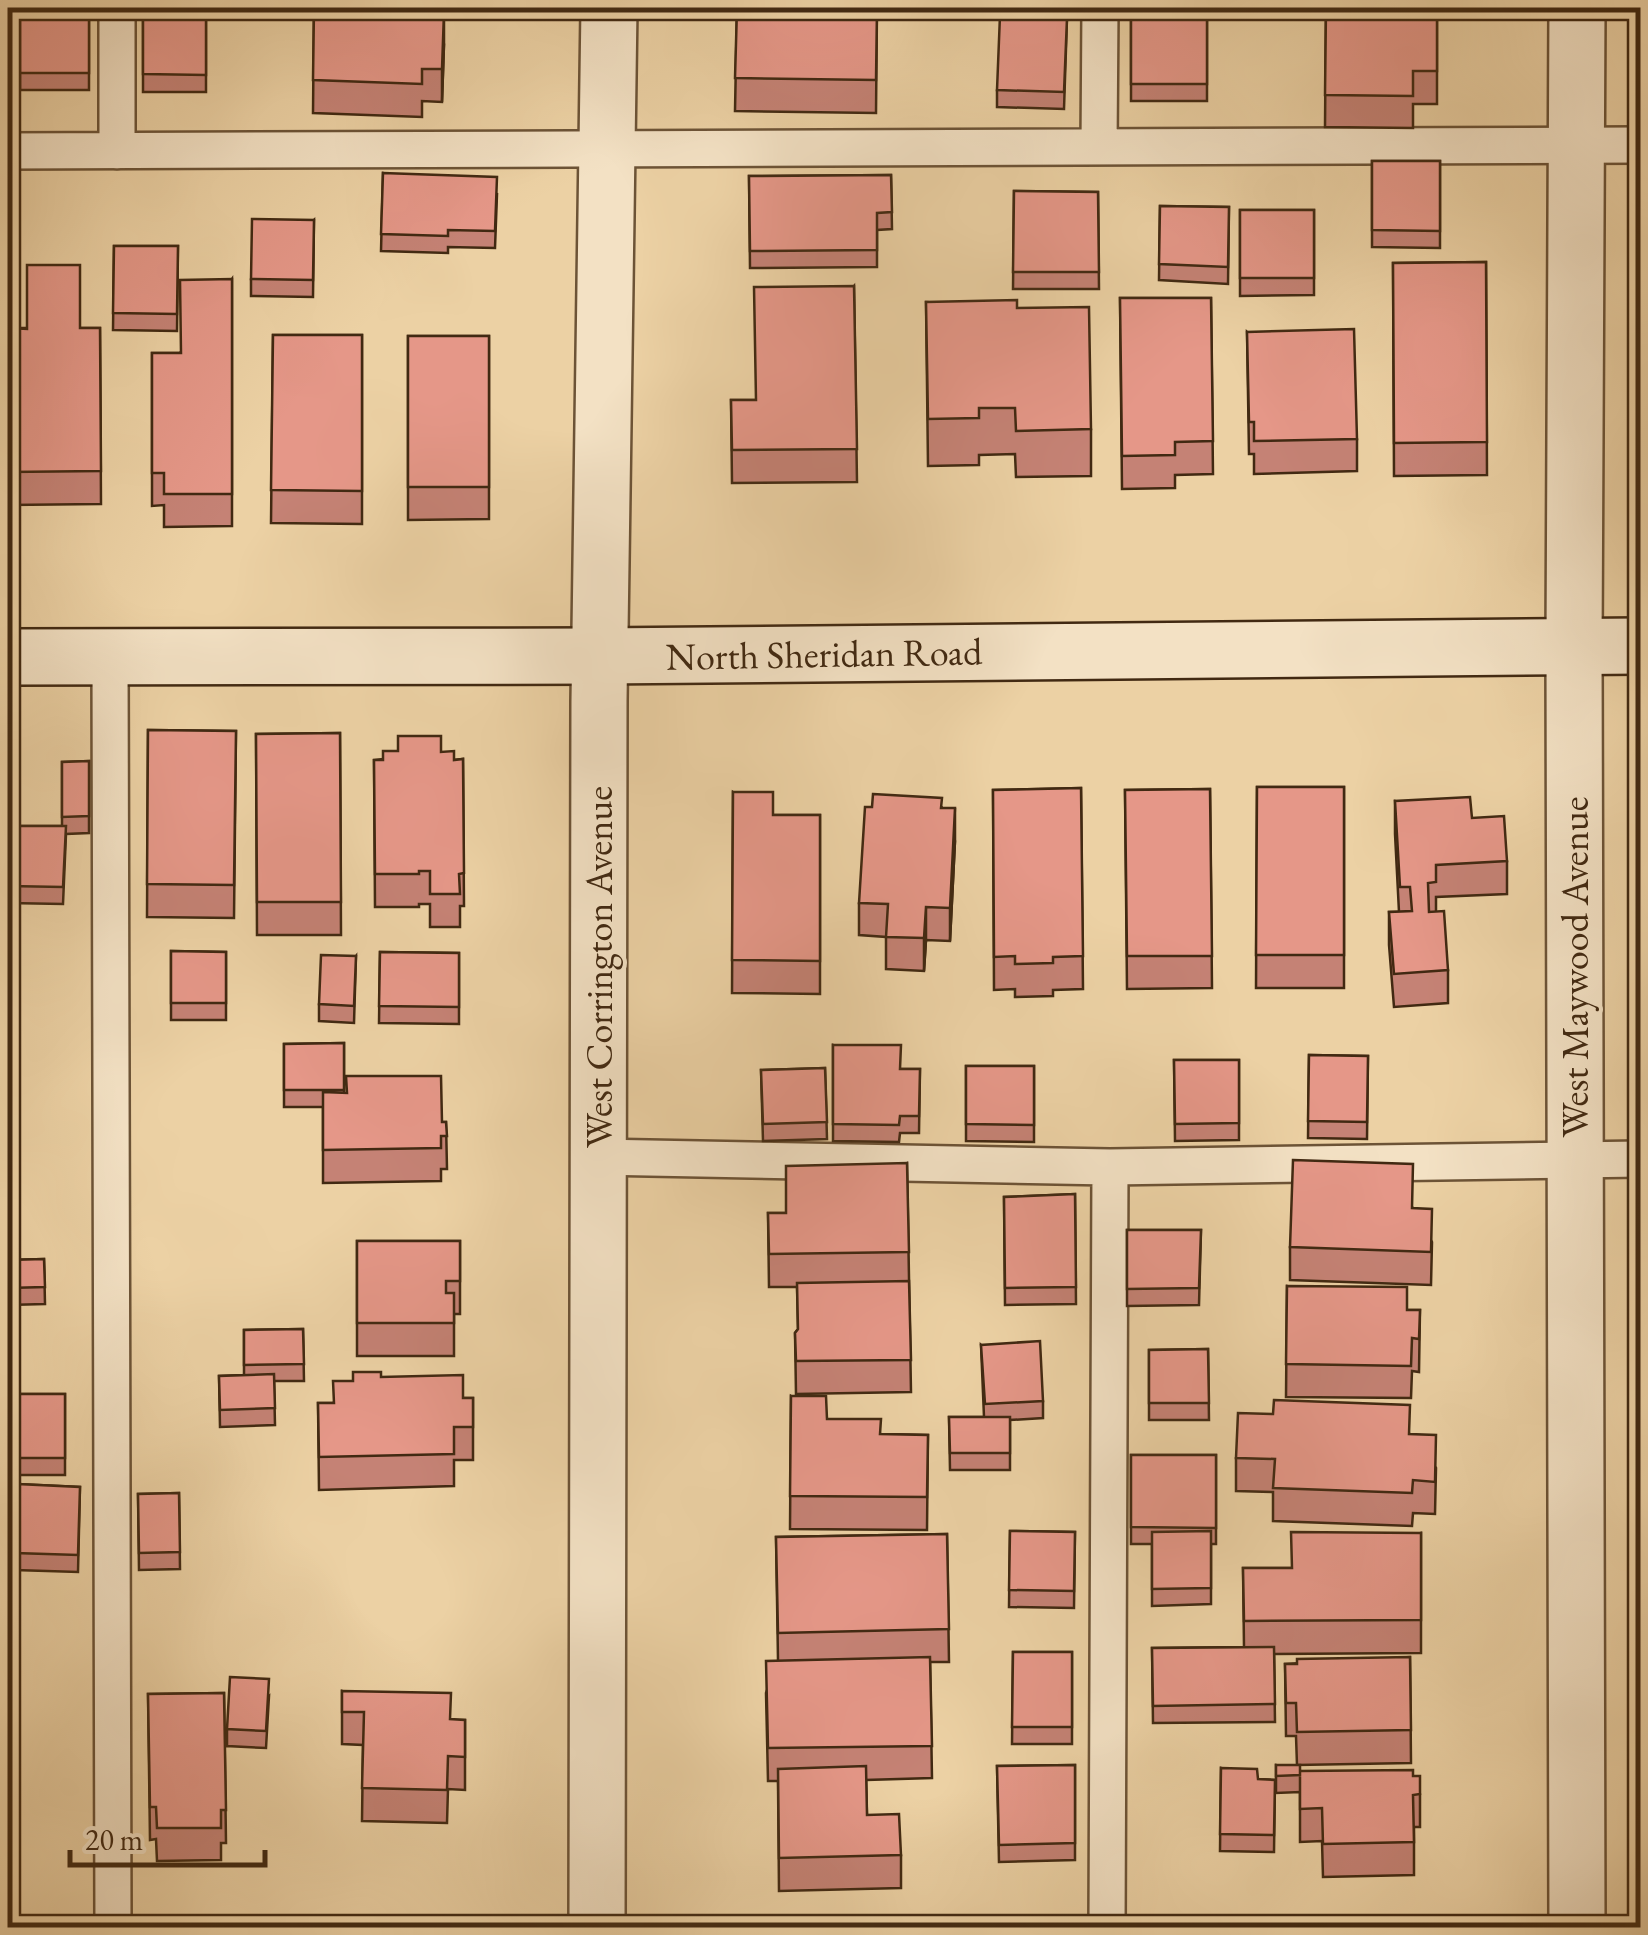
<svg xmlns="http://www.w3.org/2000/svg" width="1648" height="1935" viewBox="0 0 1648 1935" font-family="'EB Garamond',serif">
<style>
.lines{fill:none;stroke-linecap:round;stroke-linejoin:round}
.service-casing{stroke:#6c5336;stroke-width:40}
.minor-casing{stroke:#6c5336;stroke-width:60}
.secondary-casing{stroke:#412912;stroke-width:60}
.service{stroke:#f3e1c4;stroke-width:35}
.minor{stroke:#f3e1c4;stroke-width:55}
.secondary{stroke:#f3e1c4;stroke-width:55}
.wall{fill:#c58275;stroke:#412912;stroke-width:2.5}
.shaded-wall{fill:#a06a5f;stroke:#412912;stroke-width:2.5}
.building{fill:#e59788;stroke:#412912;stroke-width:2.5}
.labels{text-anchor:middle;stroke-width:8;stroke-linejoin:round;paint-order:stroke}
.street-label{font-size:38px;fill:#412912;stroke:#f3e1c4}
</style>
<rect width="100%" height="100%" fill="#ecd1a4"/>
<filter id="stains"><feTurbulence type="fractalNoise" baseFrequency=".002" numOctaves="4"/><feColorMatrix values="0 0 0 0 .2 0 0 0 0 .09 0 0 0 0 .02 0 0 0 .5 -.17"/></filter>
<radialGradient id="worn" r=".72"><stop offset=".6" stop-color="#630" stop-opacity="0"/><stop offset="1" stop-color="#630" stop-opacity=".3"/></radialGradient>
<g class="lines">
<g class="service-casing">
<path id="service" d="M117 8V151
M1099 147 1100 8
M8 151 1640 145
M110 656 113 1928
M598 1157 1110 1167 1640 1159
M1107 1928 1110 1167"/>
</g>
<g class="minor-casing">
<path id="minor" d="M597 1928 599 701 609 8
M1577 1928 1574 646 1577 8"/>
</g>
<g class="secondary-casing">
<path id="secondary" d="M8 657 599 656 1640 646"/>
</g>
<use href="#service" class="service"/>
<use href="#minor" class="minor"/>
<use href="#secondary" class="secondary"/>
</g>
<path class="wall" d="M8 8H38V12H89V90H20V15H8Z
M143 8H206V92H143Z
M218 8H286V10Z
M314 8 423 11 444 44 442 102 422 101V117L313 113Z
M737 8H877L876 113 735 111Z
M1131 8H1207V101H1131Z
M1209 8H1273V9H1209Z
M1326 8H1437V104H1413V128L1325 127Z
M1067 18 1064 109 997 107V90Z
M1372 161H1440V248L1372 247Z
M383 173 497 194 495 248 448 247V253L381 251Z
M891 175 892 229 877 230V267L750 268 749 176Z
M1014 191 1098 192 1099 289H1013Z
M1160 206 1229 207 1228 284 1159 280Z
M1240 210H1314V295L1240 296Z
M314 220 313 297 251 296V279Z
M114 246H178L177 331 113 330Z
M1486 262 1487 475 1394 476 1393 263Z
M232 279V526L164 527V505L152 506V353H180Z
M854 286 857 482 732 483 731 400H756Z
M1120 298H1211L1213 474 1175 475V488L1122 489Z
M926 302 1017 308 1091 429V476L1016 477 1015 454 979 455V465L928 466Z
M8 328H100L101 504 8 505Z
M1247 332 1357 439V471L1254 474V454H1249Z
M273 335H362V524L271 523Z
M408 336H489V519L408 520Z
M148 730 236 731 234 918 147 917Z
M340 733 341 935H257L256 734Z
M441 752 454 760 463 759 464 906H460V927H430V904H419V907H375L374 760Z
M89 761V833L66 834 63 904 8 903V826H62V762Z
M1257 787H1344V988H1256Z
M1081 788 1083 989 1053 990V996L1015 997V989L994 990 993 790Z
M1210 789 1212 988 1127 989 1125 790Z
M733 792 773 815H820V994L732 993Z
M1395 801 1472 818 1507 861V894L1436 897V911L1448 970V1003L1394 1007 1389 945V912H1399L1395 834Z
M942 808 955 841 950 941 926 940 924 971 886 969V937L859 935V903Z
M171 951 226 952V1020H171Z
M380 952 459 953V1024L379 1023Z
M356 956 354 1023 319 1021V1004Z
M344 1043V1093L442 1122H446L447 1169H441V1181L323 1183V1107H284V1044Z
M833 1045 901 1069H920L919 1133H900L899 1142 833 1141Z
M1309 1055 1368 1056 1367 1139 1308 1138Z
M1174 1060H1239V1140L1175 1141Z
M966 1066H1034V1142L966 1141Z
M825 1068 827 1139 763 1141 761 1070Z
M907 1163 911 1392 796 1394 795 1333 798 1329 797 1287H769L768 1213H786Z
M1075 1194 1076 1304 1005 1305 1004 1197Z
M1413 1208 1432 1242 1431 1285 1290 1280V1247Z
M1127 1230H1201L1199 1305 1127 1306Z
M357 1241H460V1314H454V1356H357Z
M44 1259 45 1304 8 1305V1260Z
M1287 1286 1407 1310H1420L1419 1372 1412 1371 1411 1398 1286 1397Z
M303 1329 304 1381H274L275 1425 220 1427 219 1376 244 1375V1330Z
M981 1345 1043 1401V1418L1010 1420V1470H950L949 1417H984Z
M1208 1349 1209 1420H1149V1350Z
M381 1377 463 1398H473V1460H454V1486L319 1490 318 1403H333L353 1381Z
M8 1394H65V1475H8Z
M791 1396 827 1419 881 1434 928 1435 927 1530 790 1529Z
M1410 1434 1436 1468 1435 1514 1413 1513 1412 1526 1273 1521V1492L1236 1491V1458Z
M1131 1455H1216V1544H1211V1604L1152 1606V1544H1131Z
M17 1484 80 1487 78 1572 15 1570Z
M179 1493 180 1569 139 1570 138 1494Z
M1010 1531 1075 1532 1074 1608 1009 1607Z
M1421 1533V1653L1274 1654 1275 1722 1153 1723 1152 1648 1244 1647 1243 1568H1291Z
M947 1534 949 1662H930L932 1778 866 1780 867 1815 901 1855V1888L779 1891 778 1781H768L766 1693 778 1660 776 1537Z
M1013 1652H1072V1744H1012Z
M1410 1657 1411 1763 1297 1765 1296 1736H1286L1285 1664Z
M342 1691 451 1720H465V1790L448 1789 447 1823 362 1821 363 1745 342 1744Z
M224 1693 226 1843H221V1860L157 1861 156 1839 150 1840 148 1694Z
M269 1696 266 1748 227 1746V1729Z
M1075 1765V1860L999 1862 997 1766Z
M1276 1765 1301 1771 1413 1776 1420 1794V1827H1414V1875L1323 1877 1322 1841 1300 1842V1792L1276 1793Z
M1221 1768 1258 1779 1275 1780 1274 1852 1220 1851Z"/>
<path class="shaded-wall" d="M444 12V44L442 102V69Z
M955 808V841L950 941V908Z
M926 907V940L924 971V938Z"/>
<path class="building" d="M143 8H206V75L143 74Z
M314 8H423V11L444 12 442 69H422V84L313 80Z
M737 8H877L876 80 735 78Z
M1131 8H1207V84H1131Z
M1326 8H1437V71H1413V96L1325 95Z
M20 12H89V73H20Z
M1000 15 1067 18 1064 92 997 90Z
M1372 161H1440V231L1372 230Z
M383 173 497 177 495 231 448 230V236L381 234Z
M891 175 892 212 877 213V250L750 251 749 176Z
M1014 191 1098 192 1099 272H1013Z
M1160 206 1229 207 1228 267 1159 264Z
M1240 210H1314V278H1240Z
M252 219 314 220 313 280 251 279Z
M114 246H178L177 314 113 313Z
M1486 262 1487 442 1394 443 1393 263Z
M27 265H80V328H100L101 471 8 472V328L27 329Z
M232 279V494H164V473H152V353H181L180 280Z
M854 286 857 449 732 450 731 400H756L754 287Z
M1120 298H1211L1213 441 1175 442V455L1122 456Z
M1017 300V308L1089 307 1091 429 1016 431 1015 408H979V418L928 419 926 302Z
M1354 329 1357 439 1254 441V422H1249L1247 332Z
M273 335H362V491L271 490Z
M408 336H489V487H408Z
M148 730 236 731 234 885 147 884Z
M340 733 341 902H257L256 734Z
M398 736H441V752L454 751V760L463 759 464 873 459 874 460 894H430V871H419V874H375L374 760H383V751H398Z
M89 761V816L62 817V762Z
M1257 787H1344V955H1256Z
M1081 788 1083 956 1053 957V963L1015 964V956L994 957 993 790Z
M1210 789 1212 956H1127L1125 790Z
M733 792H773V815H820V961L732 960Z
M873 794 942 798 941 808H955L950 908 926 907 924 938 886 937 888 904 859 903 865 807H872Z
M1470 797 1472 818 1504 816 1507 861 1436 865V882L1428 883 1429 912 1444 911 1448 970 1394 974 1389 912 1412 911 1410 887H1400L1395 801Z
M8 826H66L63 887 8 886Z
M171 951 226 952V1003H171Z
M380 952 459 953V1007L379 1006Z
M321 955 356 956 354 1006 319 1004Z
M344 1043V1090H284V1044Z
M833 1045H901L900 1069H920L919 1116H900L899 1125 833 1124Z
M1309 1055 1368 1056 1367 1122 1308 1121Z
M1174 1060H1239V1123L1175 1124Z
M8 1062 9 1104H8Z
M966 1066H1034V1125L966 1124Z
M825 1068 827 1122 763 1124 761 1070Z
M346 1076H441L442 1122H446L447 1136H441V1148L323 1150V1092L347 1093Z
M1293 1160 1413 1164 1412 1208 1432 1209 1431 1252 1290 1247Z
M907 1163 909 1252 769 1254 768 1213H786V1166Z
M1075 1194 1076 1287 1005 1288 1004 1197Z
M1127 1230H1201L1199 1288 1127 1289Z
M357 1241H460V1281H446V1293H454V1323H357Z
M44 1259 45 1287 8 1288V1260Z
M909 1281 911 1360 796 1361 795 1333 798 1329 797 1283Z
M1287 1286 1407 1287V1310H1420L1419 1339 1412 1338 1411 1366 1286 1364Z
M303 1329 304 1364 244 1365V1330Z
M1040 1341 1043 1401 985 1404 981 1345Z
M1208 1349 1209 1403H1149V1350Z
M353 1372H381V1377L463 1375V1398H473V1427H454V1454L319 1457 318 1403H334L333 1381H353Z
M274 1374 275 1408 220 1410 219 1376Z
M8 1394H65V1458H8Z
M791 1396H826L827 1419H881L880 1434 928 1435 927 1497 790 1496Z
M1274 1400 1410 1405 1409 1434 1436 1435 1435 1482 1413 1480 1412 1493 1273 1488 1275 1459 1236 1458 1238 1413 1273 1414Z
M949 1417H1010V1453H950Z
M1131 1455H1216V1528L1131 1527Z
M17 1484 80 1487 78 1555 15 1553Z
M179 1493 180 1552 139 1553 138 1494Z
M1010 1531 1075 1532 1074 1591 1009 1590Z
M1211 1531V1588L1152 1589V1532Z
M1291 1532 1421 1533V1620L1244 1621 1243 1568H1292Z
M947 1534 949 1629 778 1633 776 1537Z
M1274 1647 1275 1704 1153 1706 1152 1648Z
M1013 1652H1072V1727H1012Z
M930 1657 932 1746 768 1748 766 1661Z
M1410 1657 1411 1730 1297 1732 1296 1703H1286L1285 1664H1297V1659Z
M230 1677 269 1679 266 1731 227 1729Z
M342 1691 451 1693 450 1719 465 1720V1757L448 1756 447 1790 362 1788 364 1712H342Z
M224 1693 226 1810H221V1828H157L156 1807H150L148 1694Z
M1075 1765V1843L999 1845 997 1766Z
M1276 1765H1300V1775L1276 1776Z
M866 1766 867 1815 899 1814 901 1855 779 1858 778 1769Z
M1221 1768 1257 1769 1258 1779 1275 1780 1274 1835 1220 1834Z
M1413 1770V1776H1420V1794L1413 1795 1414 1842 1323 1844 1322 1808 1300 1809V1771Z"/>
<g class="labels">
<g class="street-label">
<text transform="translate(824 654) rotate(-1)" y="13">North Sheridan Road</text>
<text transform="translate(599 967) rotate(-90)" y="13">West Corrington Avenue</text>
<text transform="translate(1575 967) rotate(-90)" y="13">West Maywood Avenue</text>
</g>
</g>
<rect width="1648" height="1935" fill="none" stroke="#ecd1a4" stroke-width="40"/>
<rect x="10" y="10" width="1628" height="1915" fill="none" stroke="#412912" stroke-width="5"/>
<rect x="20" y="20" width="1608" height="1895" fill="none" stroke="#412912" stroke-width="2.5"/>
<path d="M70 1850v15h195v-15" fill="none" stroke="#412912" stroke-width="5"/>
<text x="85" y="1850" font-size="30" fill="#412912" stroke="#f3e1c4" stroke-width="8" paint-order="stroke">20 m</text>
<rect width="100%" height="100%" filter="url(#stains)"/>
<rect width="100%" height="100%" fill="url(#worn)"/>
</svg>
